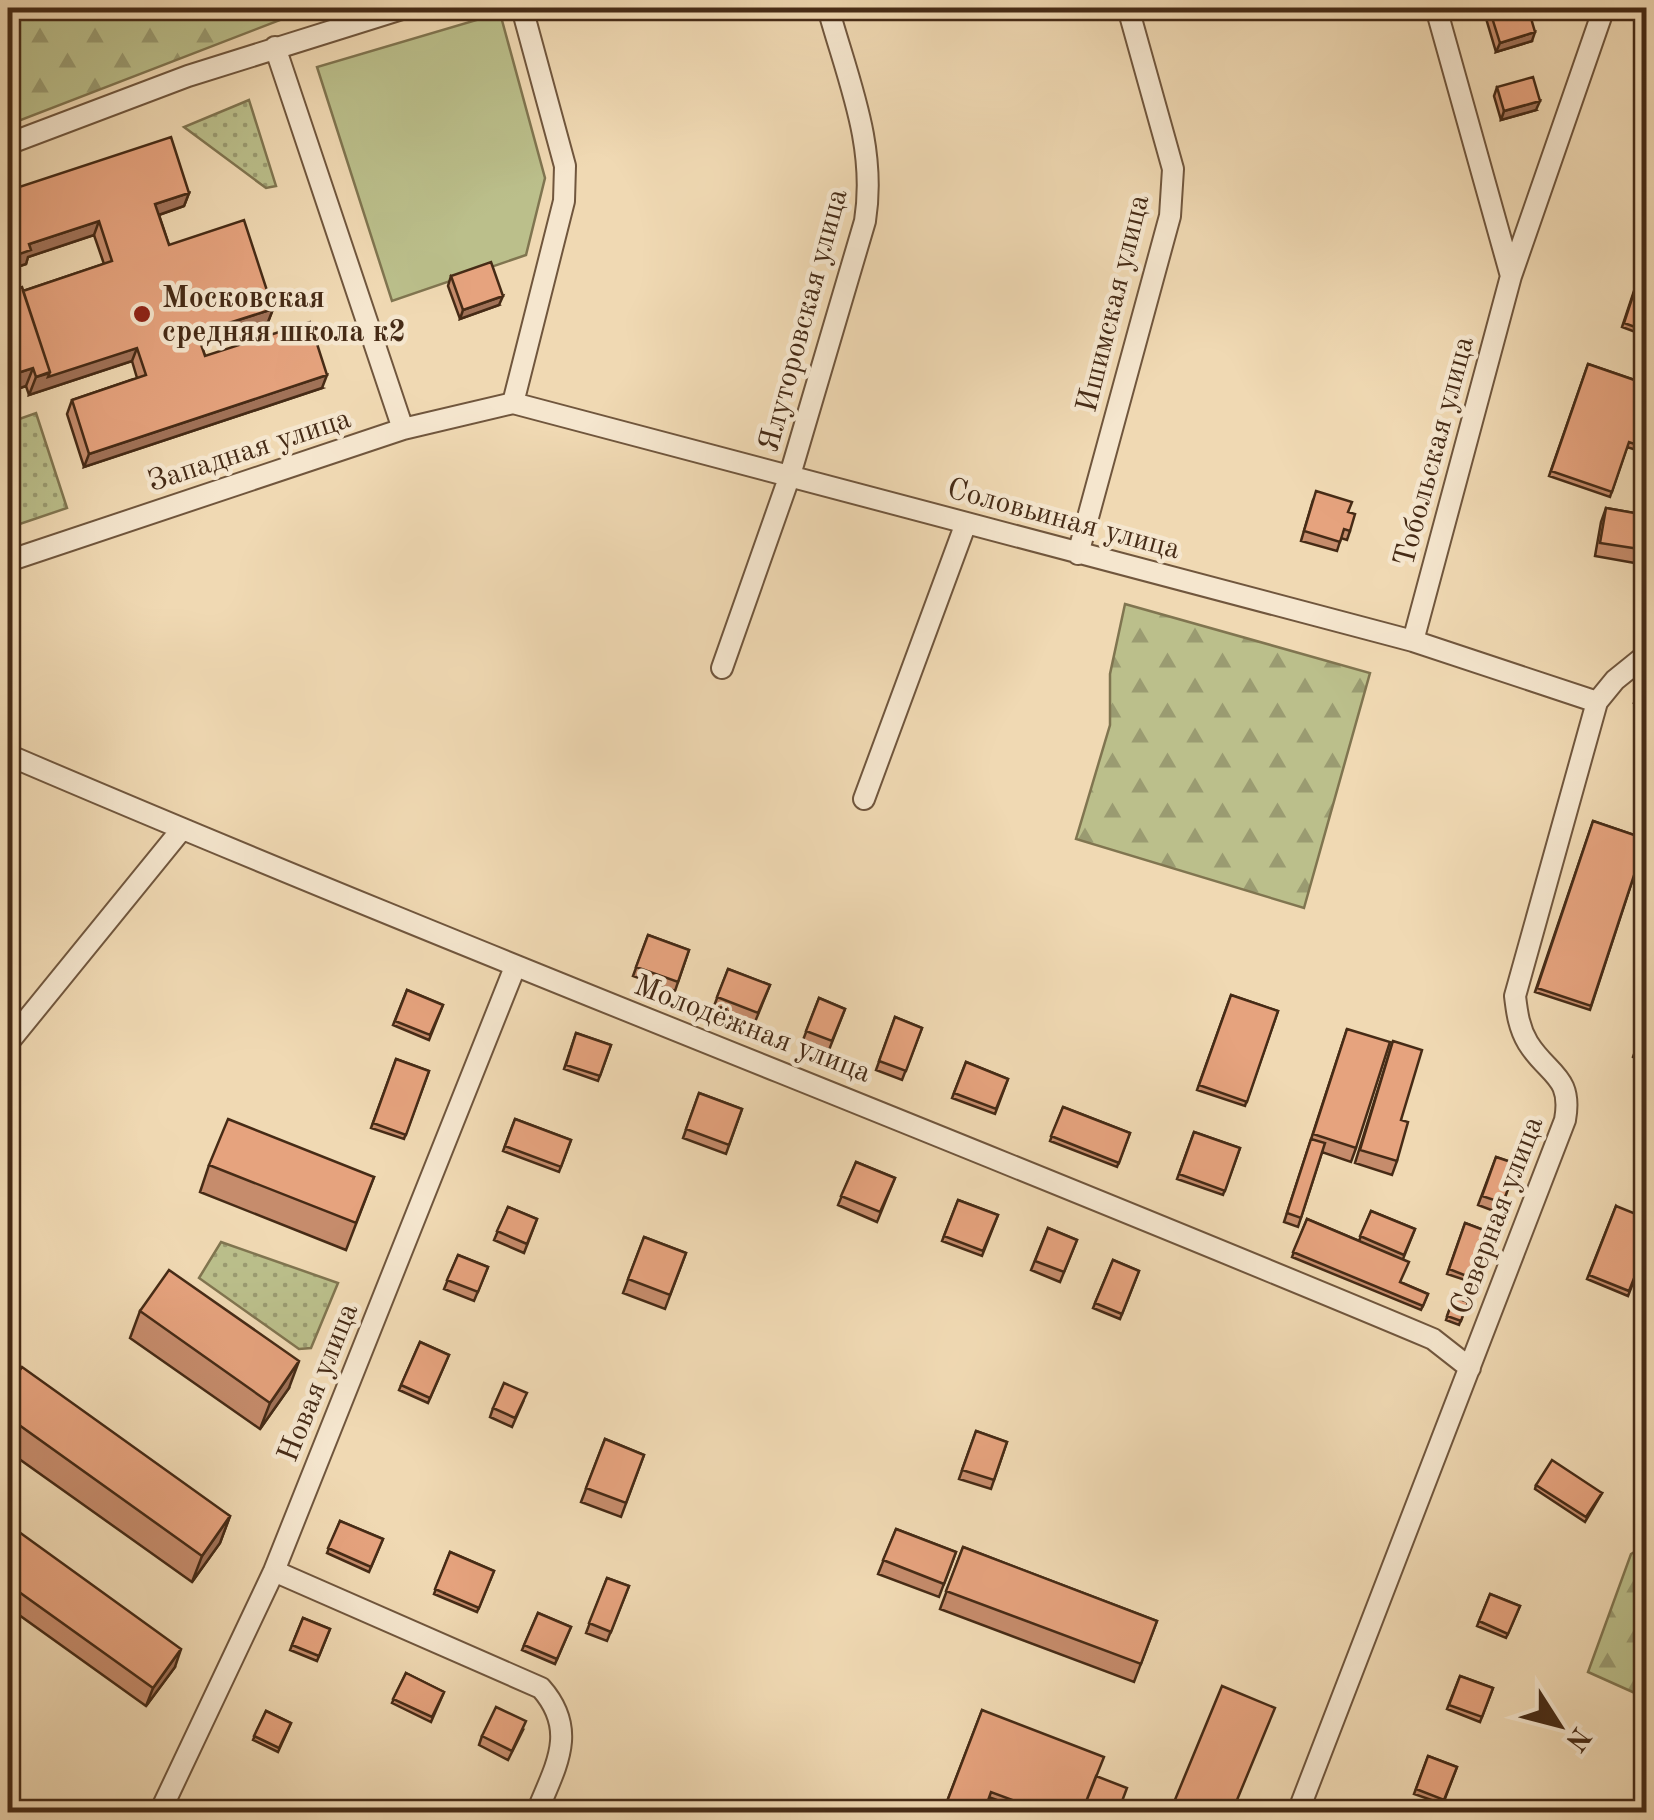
<svg xmlns="http://www.w3.org/2000/svg" width="1654" height="1820" viewBox="0 0 1654 1820" font-family="'Old Standard TT',serif">
<style>
.grass{fill:url(#grass-dots);stroke:#807550;stroke-width:2.5}
.forest{fill:url(#forest-firs);stroke:#807550;stroke-width:2.5}
.pitch{fill:#bbbf8b;stroke:#807550;stroke-width:2.5}
.lines{fill:none;stroke-linecap:round;stroke-linejoin:round}
.minor-casing{stroke:#70563d;stroke-width:24}
.minor{stroke:#f5e6ce;stroke-width:20}
.wall{fill:#c68c6c;stroke:#462b16;stroke-width:2.5}
.shaded-wall{fill:#a17258;stroke:#462b16;stroke-width:2.5}
.building{fill:#e6a37e;stroke:#462b16;stroke-width:2.5}
.poi-dot{fill:#8f2418;stroke:#f5e6ce;stroke-width:4}
.labels{text-anchor:middle;stroke-width:9;stroke-linejoin:round;paint-order:stroke}
.poi-label{font-size:30px;font-weight:bold;fill:#462b16;stroke:#f5e6ce;text-anchor:start}
.street-label{font-size:30px;fill:#462b16;stroke:#f5e6ce}
</style>
<defs>
<pattern id="grass-dots" width="8" height="8" patternUnits="userSpaceOnUse" patternTransform="scale(2.5)"><rect width="8" height="8" fill="#bbbf8b"/><path d="M2 2h.1M6 6h.1" fill="none" stroke="#9a9b71" stroke-width="1.8" stroke-linecap="round"/></pattern>
<pattern id="forest-firs" width="22" height="20" patternUnits="userSpaceOnUse" patternTransform="scale(2.5)"><rect width="22" height="20" fill="#bbbf8b"/><path d="M5 1l3.5 6h-7zM16 11l3.5 6h-7z" fill="#9a9b71"/></pattern>
</defs>
<rect width="100%" height="100%" fill="#f0d9b3"/>
<filter id="stains"><feTurbulence type="fractalNoise" baseFrequency=".002" numOctaves="4"/><feColorMatrix values="0 0 0 0 .2 0 0 0 0 .09 0 0 0 0 .02 0 0 0 .5 -.17"/></filter>
<radialGradient id="worn" r=".72"><stop offset=".6" stop-color="#630" stop-opacity="0"/><stop offset="1" stop-color="#630" stop-opacity=".3"/></radialGradient>
<path class="grass" d="M249 100 276 186 266 188 184 127Z
M36 413 67 508 8 528V423Z
M221 1242 338 1283 311 1348 299 1349 199 1278Z"/>
<path class="forest" d="M8 8H311L8 125Z
M1125 604 1370 673 1304 908 1076 839 1110 725V674Z
M1646 1545V1698L1588 1672 1631 1554Z"/>
<path class="pitch" d="M500 13 545 178 526 255 392 301 317 67Z"/>
<g class="lines">
<g class="minor-casing">
<path id="minor" d="M1436 8 1511 276
M275 47 403 429
M8 144 188 76 405 8
M513 403 564 201 565 166 522 8
M1078 554 1170 216 1173 169 1128 8
M8 561 403 429 513 403 1413 641 1597 702
M1413 641 1511 276 1604 8
M722 668 790 475 865 221C877 146 848 80 828 8
M8 755C480 957 960 1140 1433 1339L1470 1368
M864 799 966 523
M8 1043 182 829
M274 1571 541 1688C579 1731 555 1767 537 1812
M160 1812 274 1571 515 967
M1298 1812 1565 1120C1573 1076 1548 1075 1528 1043 1519 1028 1517 1013 1515 996L1597 702 1615 680 1646 655"/>
</g>
<use href="#minor" class="minor"/>
</g>
<path class="wall" d="M1487 8H1528L1532 41 1496 52 1485 15Z
M1497 87 1536 110 1501 120 1494 96Z
M10 190 189 193 184 206 159 215 169 245 273 309 268 322 201 344 205 356 322 388 84 467 67 414 72 400 137 378 132 361 29 395 26 386 8 392V292L23 291 104 264 94 235 28 257 26 264 8 270V197Z
M1646 255V336L1622 327Z
M451 276 499 305 460 319 448 286Z
M1588 364 1646 384V453L1627 447 1610 497 1549 476Z
M1313 500 1348 512 1350 531 1347 540 1341 538 1337 551 1301 541Z
M1606 508 1646 515V565L1595 556 1601 522Z
M1646 665V707L1634 703Z
M1593 821 1646 839 1590 1010 1535 992Z
M648 935 689 950 675 991 633 976Z
M728 969 770 985 755 1022 714 1006Z
M407 990 443 1005 429 1040 393 1025Z
M1231 995 1278 1011 1245 1106 1197 1090Z
M819 998 845 1009 829 1050 803 1040Z
M895 1017 922 1028 902 1080 876 1070Z
M1646 1027V1065L1633 1057 1638 1043Z
M1347 1029 1356 1148 1351 1162 1322 1152 1298 1227 1284 1222Z
M576 1033 611 1045 598 1081 564 1069Z
M1393 1041 1401 1120 1397 1161 1392 1175 1355 1163Z
M396 1059 429 1071 404 1139 371 1128Z
M966 1062 1008 1079 995 1114 952 1098Z
M699 1093 742 1109 726 1154 683 1138Z
M1063 1107 1130 1133 1117 1167 1050 1141Z
M515 1119 571 1140 559 1172 503 1151Z
M1194 1132 1240 1148 1223 1195 1177 1179Z
M1496 1157 1517 1164 1499 1213 1478 1205Z
M856 1162 895 1178 877 1222 838 1205Z
M209 1165 374 1177 346 1250 200 1192Z
M958 1200 998 1215 982 1256 942 1241Z
M1616 1206 1646 1249 1628 1296 1587 1279Z
M508 1207 537 1219 524 1253 494 1240Z
M1371 1211 1415 1229 1403 1259 1400 1282 1428 1294 1421 1310 1292 1257 1307 1219 1359 1241Z
M1465 1223 1489 1232 1471 1282 1447 1274Z
M1048 1228 1077 1240 1060 1282 1031 1270Z
M644 1237 686 1253 665 1309 623 1293Z
M458 1255 488 1267 474 1301 444 1289Z
M1113 1260 1139 1271 1120 1319 1093 1308Z
M1454 1297 1468 1302 1459 1325 1446 1320Z
M140 1311 289 1388 260 1429 130 1338Z
M420 1342 449 1355 428 1403 399 1390Z
M8 1387 230 1516 220 1543 192 1582 8 1451Z
M523 1402 512 1427 490 1417 493 1408Z
M976 1431 1007 1442 991 1489 959 1479Z
M605 1439 644 1455 621 1517 581 1502Z
M1536 1485 1602 1493 1585 1522 1535 1489Z
M340 1521 383 1539 369 1572 327 1553Z
M8 1524 175 1667 146 1706 8 1607Z
M896 1529 956 1552 939 1597 878 1574Z
M963 1547 1157 1621 1134 1682 940 1609Z
M450 1552 494 1571 477 1612 434 1594Z
M607 1578 629 1586 607 1641 586 1633Z
M1490 1594 1520 1606 1506 1638 1477 1626Z
M538 1613 571 1627 555 1664 522 1650Z
M303 1618 330 1629 317 1661 290 1650Z
M406 1673 444 1692 431 1722 392 1703Z
M1460 1676 1493 1688 1480 1722 1447 1709Z
M982 1710 1096 1776 1118 1812H1030L989 1797 984 1812H968L946 1804Z
M266 1711 291 1723 278 1752 253 1740Z
M523 1730 508 1760 479 1745 482 1736Z
M1428 1756 1457 1767 1443 1804 1414 1794Z"/>
<path class="shaded-wall" d="M1535 32 1532 41 1496 52 1500 43Z
M1540 101 1536 110 1501 120 1504 111Z
M189 193 184 206 150 218 155 204Z
M99 221 94 235 28 257 26 264 8 270V258L29 244Z
M503 296 499 305 460 319 463 310Z
M273 309 268 322 192 347 197 333Z
M137 348 132 361 29 395 36 377Z
M33 368 26 386 8 392V376Z
M327 375 322 388 84 467 89 454Z
M299 1361 289 1388 260 1429 270 1403Z
M230 1516 220 1543 192 1582 202 1556Z
M181 1649 175 1667 146 1706 153 1688Z"/>
<path class="building" d="M1489 8H1528L1535 32 1500 43Z
M1533 77 1540 101 1504 111 1497 87Z
M171 137 189 193 155 204 169 245 244 220 273 309 197 333 205 356 310 322 327 375 89 454 72 400 146 375 137 348 48 377 50 372 23 291 112 261 99 221 29 244 31 250 8 258V198L12 197 10 190Z
M1646 256V331L1624 323Z
M491 262 503 296 463 310 451 276Z
M22 287 50 372 36 377 33 368 8 376V292Z
M1588 364 1646 384V448L1629 442 1612 492 1551 471Z
M1316 491 1352 502 1348 512 1355 514 1350 531 1344 529 1340 542 1304 531Z
M1606 508 1646 515V550L1600 543Z
M1646 666V697L1637 694Z
M1593 821 1646 839 1591 1006 1537 988Z
M648 935 689 950 678 982 636 967Z
M728 969 770 985 758 1013 717 997Z
M407 990 443 1005 430 1035 395 1021Z
M1231 995 1278 1011 1247 1102 1199 1085Z
M819 998 845 1009 832 1041 806 1031Z
M895 1017 922 1028 906 1071 879 1061Z
M1646 1027V1048L1638 1043Z
M1347 1029 1390 1042 1356 1148 1313 1134Z
M576 1033 611 1045 600 1076 566 1065Z
M1393 1041 1422 1050 1401 1120 1408 1122 1397 1161 1360 1150Z
M396 1059 429 1071 406 1135 373 1123Z
M966 1062 1008 1079 996 1109 954 1093Z
M699 1093 742 1109 729 1145 686 1129Z
M1063 1107 1130 1133 1119 1163 1051 1136Z
M228 1119 374 1177 356 1223 209 1165Z
M515 1119 571 1140 561 1167 505 1146Z
M1194 1132 1240 1148 1225 1191 1179 1174Z
M1311 1139 1325 1143 1301 1218 1287 1213Z
M1496 1157 1517 1164 1503 1203 1482 1196Z
M856 1162 895 1178 880 1212 841 1196Z
M958 1200 998 1215 983 1251 944 1236Z
M1616 1206 1646 1218V1248L1629 1291 1589 1275Z
M508 1207 537 1219 527 1244 497 1231Z
M1371 1211 1415 1229 1404 1255 1360 1236Z
M1307 1219 1409 1262 1400 1282 1428 1294 1423 1306 1293 1252Z
M1465 1223 1489 1232 1472 1278 1449 1269Z
M1048 1228 1077 1240 1064 1272 1035 1261Z
M644 1237 686 1253 670 1295 628 1279Z
M458 1255 488 1267 478 1292 447 1280Z
M1113 1260 1139 1271 1122 1314 1095 1303Z
M169 1270 299 1361 270 1403 140 1311Z
M1454 1297 1468 1302 1461 1321 1447 1316Z
M420 1342 449 1355 430 1398 401 1385Z
M22 1367 230 1516 202 1556 8 1417V1387Z
M504 1383 527 1393 515 1418 493 1408Z
M976 1431 1007 1442 994 1480 962 1470Z
M605 1439 644 1455 626 1503 586 1488Z
M1552 1460 1602 1493 1586 1517 1536 1485Z
M340 1521 383 1539 371 1567 328 1548Z
M8 1524 181 1649 153 1688 8 1584Z
M896 1529 956 1552 944 1584 883 1560Z
M963 1547 1157 1621 1141 1664 946 1591Z
M450 1552 494 1571 479 1608 435 1589Z
M607 1578 629 1586 611 1632 589 1623Z
M1490 1594 1520 1606 1508 1634 1479 1621Z
M538 1613 571 1627 557 1659 524 1645Z
M303 1618 330 1629 319 1656 292 1645Z
M406 1673 444 1692 432 1717 393 1699Z
M1460 1676 1493 1688 1482 1717 1449 1705Z
M1222 1686 1275 1708 1232 1812H1185L1172 1807Z
M496 1707 526 1721 512 1751 482 1736Z
M982 1710 1104 1757 1082 1812H1044L991 1792 984 1812 948 1799Z
M266 1711 291 1723 279 1748 254 1736Z
M1428 1756 1457 1767 1444 1800 1416 1789Z
M1096 1776 1127 1788 1118 1812H1082Z
M228 1802 253 1812H224Z
M456 1807 467 1812H453Z"/>
<circle class="poi-dot" cx="142" cy="314" r="10"/>
<g class="labels">
<g class="poi-label">
<text x="162" y="307">Московская<tspan x="162" dy="34">средняя школа к2</tspan></text>
</g>
<g class="street-label">
<text transform="translate(1112 303) rotate(-76)" y="10">Ишимская улица</text>
<text transform="translate(802 320) rotate(-75)" y="10">Ялуторовская улица</text>
<text transform="translate(249 449) rotate(-18)" y="10">Западная улица</text>
<text transform="translate(1433 451) rotate(-75)" y="10">Тобольская улица</text>
<text transform="translate(1064 518) rotate(15)" y="10">Соловьиная улица</text>
<text transform="translate(753 1028) rotate(21)" y="10">Молодёжная улица</text>
<text transform="translate(1496 1215) rotate(-69)" y="10">Северная улица</text>
<text transform="translate(317 1382) rotate(-68)" y="10">Новая улица</text>
</g>
</g>
<rect width="1654" height="1820" fill="none" stroke="#f0d9b3" stroke-width="40"/>
<rect x="10" y="10" width="1634" height="1800" fill="none" stroke="#462b16" stroke-width="5"/>
<rect x="20" y="20" width="1614" height="1780" fill="none" stroke="#462b16" stroke-width="2.5"/>
<g transform="translate(1559 1725) rotate(126)" stroke="#f5e6ce" stroke-width="8" paint-order="stroke">
<path d="M0-8L18 38L0 25L-18 38Z" fill="#462b16"/>
<text y="-15" font-size="28" font-weight="bold" text-anchor="middle" fill="#462b16">N</text>
</g>
<rect width="100%" height="100%" filter="url(#stains)"/>
<rect width="100%" height="100%" fill="url(#worn)"/>
</svg>
